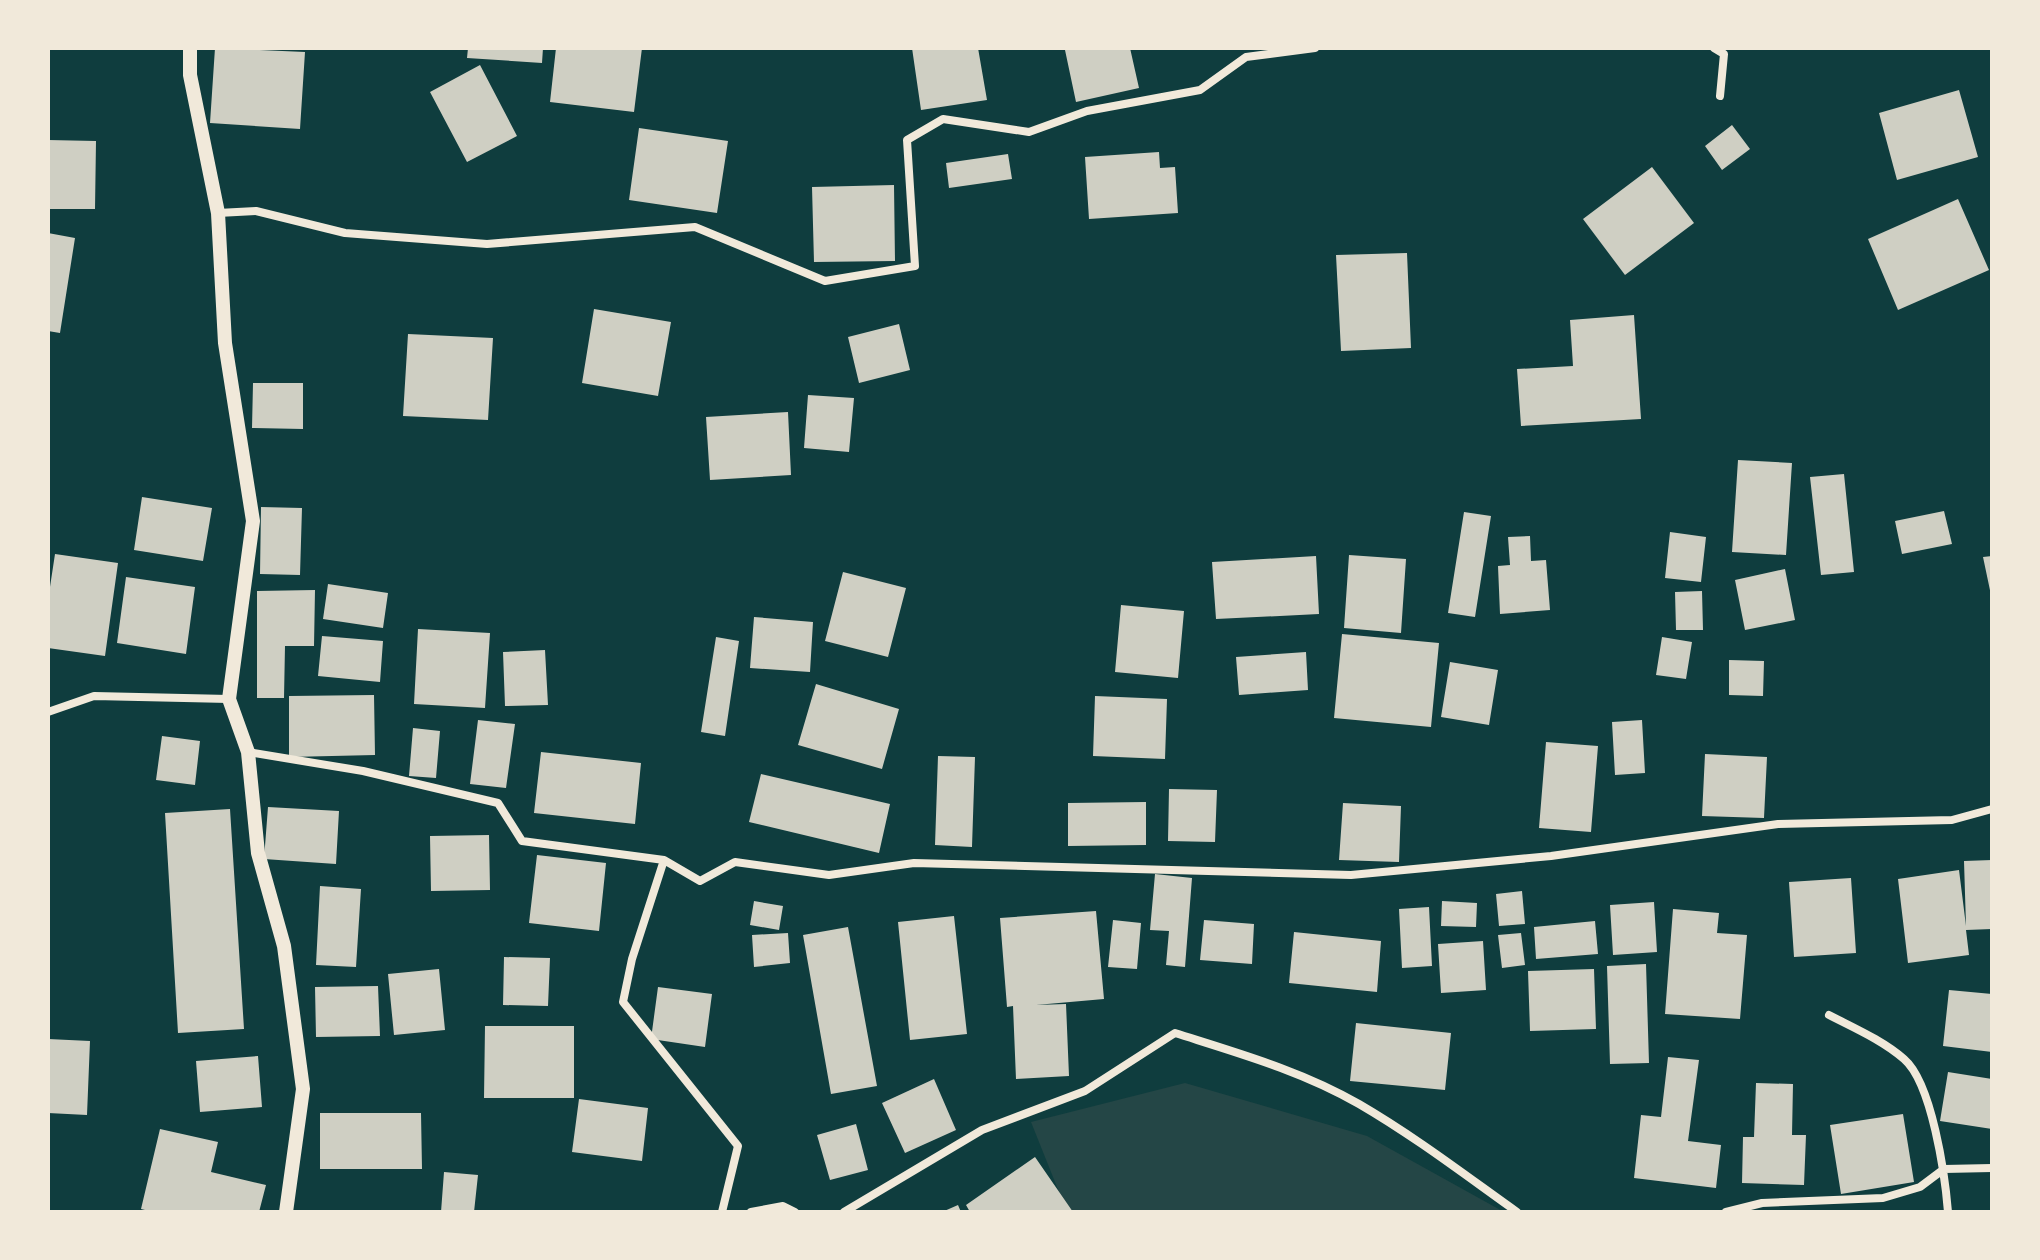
<svg xmlns="http://www.w3.org/2000/svg" width="2040" height="1260" viewBox="0 0 2040 1260" font-family="'Sofia Sans Condensed',sans-serif">
<style>
.green{fill:#244646}
.building{fill:#cfcfc3}
.lines{fill:none;stroke-linecap:round;stroke-linejoin:round}
.minor{stroke:#f1e9da;stroke-width:8}
.tertiary{stroke:#f1e9da;stroke-width:14}
</style>
<rect width="100%" height="100%" fill="#0f3d3e"/>
<path class="green" d="M1185 1083 1367 1136 1504 1212H1067L1031 1122Z"/>
<path class="building" d="M215 48 305 52 300 129 210 123Z
M468 48H543L542 63 467 58Z
M556 48H642L634 112 550 102Z
M912 48H978L987 100 921 110Z
M1077 48H1130L1139 88 1076 102 1065 50Z
M480 65 517 136 467 162 430 92Z
M1959 90 1978 157 1897 180 1879 113Z
M1732 125 1750 149 1722 170 1705 146Z
M639 128 728 141 717 213 629 200Z
M48 140 96 141 95 209H48Z
M1159 152 1160 168 1175 167 1178 213 1089 219 1085 157Z
M1008 154 1012 179 949 188 946 163Z
M1652 167 1694 223 1625 275 1583 219Z
M894 185 895 261 814 262 812 187Z
M1958 199 1989 270 1898 310 1868 239Z
M48 233 75 238 60 333 48 331Z
M1407 253 1411 348 1341 351 1336 255Z
M594 309 671 322 658 396 582 383Z
M1634 315 1641 419 1521 426 1517 369 1573 366 1570 320Z
M899 324 910 370 859 383 848 337Z
M408 334 493 338 488 420 403 416Z
M253 383H303V429L252 428Z
M808 395 854 398 849 452 804 448Z
M788 412 791 475 710 480 706 417Z
M1738 460 1792 463 1786 555 1732 552Z
M1844 474 1854 572 1821 575 1810 477Z
M142 497 212 508 203 561 134 550Z
M261 507 302 508 300 575 260 574Z
M1944 511 1952 544 1902 554 1895 521Z
M1464 512 1491 516 1475 617 1448 613Z
M1670 532 1706 537 1701 582 1665 578Z
M1530 536 1531 561 1546 560 1550 610 1500 614 1498 566 1510 565 1508 537Z
M55 554 118 563 105 656 48 648V600Z
M1349 555 1406 559 1401 633 1344 628Z
M1316 556 1319 614 1216 619 1212 562Z
M1992 556V595H1991L1983 557Z
M1785 569 1795 620 1745 630 1735 580Z
M843 572 906 588 888 657 825 641Z
M126 577 195 587 186 654 117 643Z
M328 584 388 593 383 628 323 619Z
M315 590 314 646H285L284 698H257V591Z
M1702 591 1703 630H1676L1675 592Z
M1121 605 1184 611 1178 678 1115 672Z
M754 617 813 622 810 672 750 668Z
M418 629 490 633 485 708 414 704Z
M1342 634 1439 643 1431 727 1334 718Z
M322 636 383 641 380 682 318 676Z
M716 637 739 641 725 736 701 732Z
M1662 637 1692 642 1686 679 1656 675Z
M545 650 548 705 505 706 503 652Z
M1306 652 1308 690 1239 695 1236 657Z
M1729 660 1764 661 1763 696 1729 695Z
M1450 662 1498 670 1489 725 1441 717Z
M816 684 899 709 882 769 798 745Z
M374 695 375 755 289 757V696Z
M1095 696 1167 699 1165 759 1093 756Z
M478 720 515 724 506 788 470 784Z
M1642 720 1645 773 1615 775 1612 722Z
M413 728 440 731 436 778 409 776Z
M162 736 200 741 195 785 156 780Z
M1546 742 1598 746 1591 832 1539 828Z
M541 752 641 763 635 824 534 813Z
M1705 754 1767 757 1764 818 1702 816Z
M938 756 975 757 972 847 935 845Z
M761 774 890 804 879 853 749 822Z
M1169 789 1217 790 1215 842 1168 841Z
M1146 802V845L1068 846V803Z
M1343 803 1401 806 1399 862 1339 860Z
M268 807 339 811 336 864 264 859Z
M230 809 244 1029 178 1033 165 813Z
M489 835 490 890 431 891 430 836Z
M537 855 606 863 599 931 529 923Z
M1992 860V929L1966 930 1969 955 1908 963 1898 879 1959 870 1966 926 1964 861Z
M1155 874 1192 878 1185 967 1166 965 1169 931 1150 930Z
M1851 878 1856 953 1794 957 1789 882Z
M320 886 361 889 356 967 316 965Z
M1522 891 1525 924 1499 926 1496 894Z
M754 901 783 906 779 930 750 925Z
M1442 901 1477 903 1476 927 1441 926Z
M1654 902 1657 952 1613 955 1610 905Z
M1429 907 1432 966 1402 968 1399 909Z
M1673 909 1719 913 1717 933 1747 935 1740 1019 1665 1014Z
M1096 911 1104 999 1036 1005 1066 1004 1069 1076 1016 1079 1013 1006 1007 1007 1000 918Z
M954 916 967 1034 910 1040 898 922Z
M1113 920 1141 923 1137 969 1108 967Z
M1204 920 1254 924 1252 964 1200 960Z
M1595 921 1598 954 1536 959 1534 927Z
M848 927 877 1086 831 1094 803 935Z
M1294 932 1381 941 1377 992 1289 983Z
M788 933 790 963 754 967 752 935Z
M1521 933 1525 965 1502 968 1498 935Z
M1483 941 1486 990 1441 993 1438 944Z
M504 957 550 958 548 1006 503 1005Z
M1646 964 1649 1063 1610 1064 1607 966Z
M439 969 445 1030 394 1035 388 974Z
M1594 969 1596 1029 1530 1031 1528 971Z
M378 986 380 1036 316 1037 315 987Z
M658 987 712 994 705 1047 651 1039Z
M1949 990 1992 994V1052L1943 1046Z
M1356 1023 1451 1033 1445 1090 1350 1081Z
M485 1026H574V1098H484Z
M48 1039 90 1041 87 1115 48 1113Z
M258 1056 262 1107 200 1112 196 1061Z
M1668 1057 1699 1060 1688 1141 1721 1145 1716 1188 1634 1178 1641 1115 1661 1117Z
M1948 1072 1992 1079V1129L1940 1121Z
M934 1079 956 1130 905 1153 882 1103Z
M1756 1083 1793 1084 1792 1135H1806L1804 1185 1742 1183 1743 1137H1754Z
M579 1099 648 1108 642 1161 572 1152Z
M320 1113H421L422 1169H320Z
M1903 1114 1914 1182 1841 1194 1830 1125Z
M856 1124 868 1170 830 1180 817 1135Z
M160 1129 218 1142 211 1172 266 1185 259 1212H153L141 1209Z
M1035 1157 1073 1212H970L966 1205Z
M444 1172 478 1175 474 1212H441Z
M958 1205 961 1212H942Z"/>
<g class="lines">
<path class="minor" d="M1714 48 1724 54 1720 96
M218 213 256 211 345 233 487 244 695 227 825 281 915 266 907 140 943 119 1029 132 1087 111 1200 90 1246 57 1315 48
M48 712 94 696 229 699
M248 752 363 771 498 803 522 841 664 860 700 881 735 862 829 875 914 863 1351 875 1551 856 1778 824 1952 820 1992 809
M664 860 632 959 623 1002 738 1146 722 1212
M1829 1015C1854 1028 1882 1040 1904 1059 1932 1083 1945 1175 1948 1212
M751 1212 783 1206 795 1212
M844 1212 982 1130 1085 1091 1175 1033C1238 1053 1302 1071 1359 1104 1414 1136 1465 1175 1517 1212
M1726 1212 1762 1203 1883 1198 1920 1187 1944 1169 1992 1168"/>
<path class="tertiary" d="M190 48V75L218 213 225 343 253 521 229 699 248 752 258 853 284 946 303 1089 286 1212"/>
</g>
<rect width="2040" height="1260" fill="none" stroke="#f1e9da" stroke-width="100"/>
</svg>
